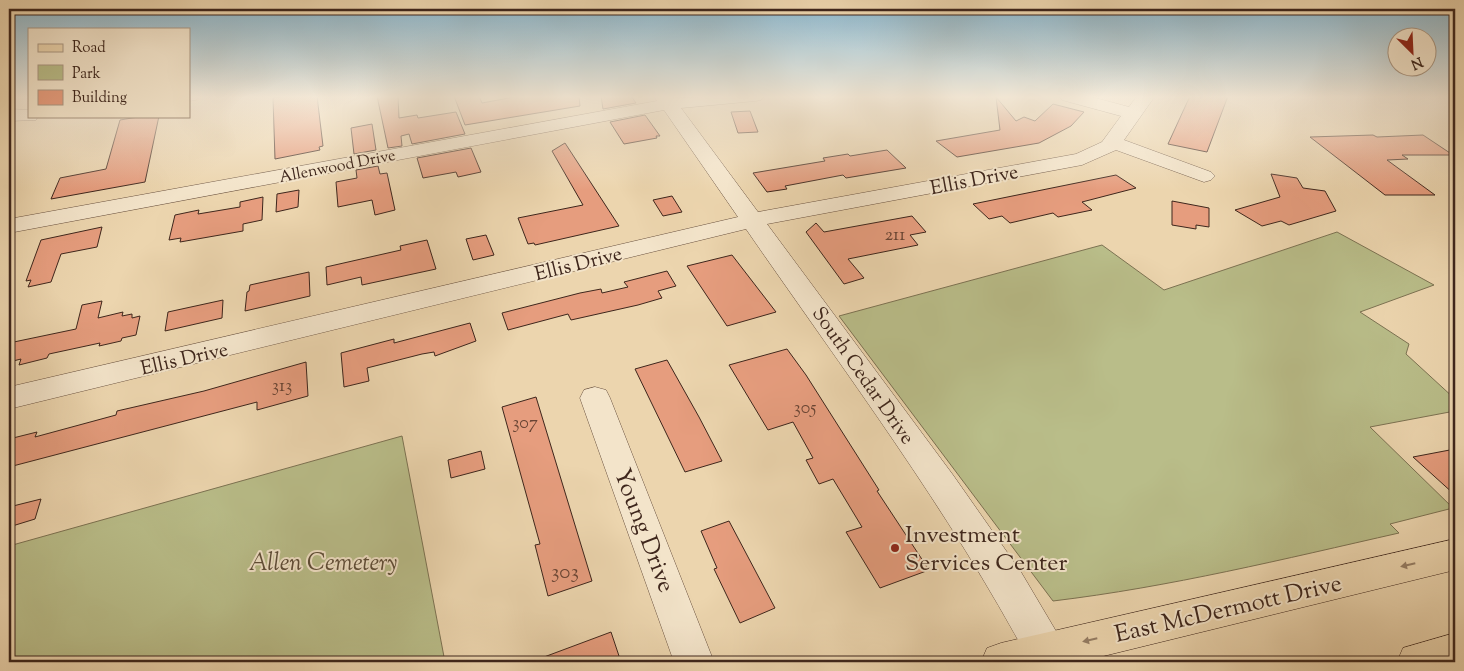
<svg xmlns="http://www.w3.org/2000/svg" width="1464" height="671" viewBox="0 0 1464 671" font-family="'Sorts Mill Goudy',serif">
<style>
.green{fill:#b9bd89;stroke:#7c7252}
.building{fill:#e69d7e;stroke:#3e261c}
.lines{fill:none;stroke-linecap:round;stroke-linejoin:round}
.minor-casing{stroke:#6a5240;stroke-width:1}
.major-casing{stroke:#3e261c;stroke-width:1}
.minor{fill:#f3e4ca;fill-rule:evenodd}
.major{fill:#ecd5ae;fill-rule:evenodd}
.oneway{fill:#957e65}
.poi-dot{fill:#8f2418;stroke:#f3e4ca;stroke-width:2}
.labels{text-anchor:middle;stroke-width:4;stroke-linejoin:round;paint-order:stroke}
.far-street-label{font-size:16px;fill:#3e261c;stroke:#f3e4ca}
.number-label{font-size:18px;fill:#684434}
.street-label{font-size:20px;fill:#3e261c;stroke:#f3e4ca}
.near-number-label{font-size:21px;fill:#684434}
.near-street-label{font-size:24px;fill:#3e261c;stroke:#f3e4ca}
.near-poi-label{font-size:24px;fill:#3e261c;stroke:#f3e4ca;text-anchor:start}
.near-park-label{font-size:24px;font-style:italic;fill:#5d4c37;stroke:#f3e4ca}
</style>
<rect width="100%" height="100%" fill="#ecd5ae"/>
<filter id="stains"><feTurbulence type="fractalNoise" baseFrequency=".004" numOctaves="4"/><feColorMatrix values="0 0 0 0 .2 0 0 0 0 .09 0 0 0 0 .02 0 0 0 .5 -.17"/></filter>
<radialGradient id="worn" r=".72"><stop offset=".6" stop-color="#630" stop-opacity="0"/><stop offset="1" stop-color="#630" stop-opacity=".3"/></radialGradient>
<path class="green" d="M1337 232 1434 285 1360 312 1409 344 1406 354 1455 399V411L1370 427 1453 508 1390 524 1399 533C1284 559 1170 587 1053 601L839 316 1102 245 1164 290Z
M402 436 445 662H9V546Z"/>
<path class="building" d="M285 96H317L323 146 319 147 320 150 275 159 273 98Z
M377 96H398L399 118 417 115 418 118 456 112 465 134 412 144 409 134 401 136 402 146 388 148Z
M454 96H479L482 103 520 96H579L580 106 465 125Z
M601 96H631L636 103 603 109Z
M1190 96H1228L1207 152 1168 144Z
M996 97 1016 121 1024 117 1035 121 1053 104 1084 112 1071 126 1039 143 957 157 936 141 1000 130Z
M750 111 758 132 738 133 731 112Z
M645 115 660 136H656L657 138 624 144 610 122Z
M144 116H159L145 182 51 199 60 178 106 169 120 120Z
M372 124 376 150 354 154 351 128Z
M1373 135 1377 137 1423 135 1453 155H1402L1408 159 1387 160 1435 195H1385L1310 137Z
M565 143 619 226 535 245 534 243 528 244 518 218 583 205 552 151Z
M471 148 481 172 458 177 456 172 423 178 417 158Z
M887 150 906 168 846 178 843 175 785 186 787 189 767 192 753 173 825 161 823 158 848 154 850 156Z
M378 166 380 174 387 173 395 210 375 215 372 200 338 207 336 182 357 178 356 170Z
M1271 174 1297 178 1303 188 1325 191 1336 211 1289 225 1281 221 1262 226 1235 210 1280 197Z
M1116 175 1136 188 1082 202 1092 210 1058 217 1053 213 1010 223 1002 216 989 219 973 204Z
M299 190 298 207 276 212 277 194Z
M672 196 682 212 663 216 653 200Z
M263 197 262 220 243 224V231L180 242 181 238 169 240 175 215 199 210 198 214 240 207V202Z
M1172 201 1209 208V227L1196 225V229L1172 225Z
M912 216 926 232 910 235 918 245 848 259 864 278 844 284 806 232 816 223 824 232Z
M102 227 97 247 61 254 51 282 28 287 31 280 26 281 41 240Z
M486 235 494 255 473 260 466 239Z
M427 240 436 269 362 285 361 277 327 285 326 267 401 250 400 246Z
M732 255 776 312 727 326 687 266Z
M667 271 676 286 658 291 662 298 638 305 571 320 568 314 508 330 502 313 580 293 601 289 602 293 628 287 624 282Z
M309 272 310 296 245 311 247 292 249 291 250 285Z
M223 300 222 318 165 331 168 312Z
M102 301 98 318 123 312 122 316 132 314V318L140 316 136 335 122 338 121 341 99 346 100 343 49 354 47 358 19 365 21 359 9 362V343L76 329 82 305Z
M470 323 476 341 435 356 434 352 422 354 367 368 369 381 344 387 341 353 394 339V343Z
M787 349 806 375 879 490 877 491 929 570 880 588 846 532 862 527 833 479 819 484 806 460 813 458 793 422 768 430 729 365Z
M667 360 699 417 722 461 685 472 635 369Z
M306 362 308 396 257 410V402L9 467V439L37 432 35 437 116 415 117 411 204 391Z
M536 397 592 581 548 596 535 545 540 544 502 407Z
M1455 449V495L1413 457Z
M481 451 485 469 451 478 448 460Z
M41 499 35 519 9 527V507Z
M729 521 775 608 740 623 714 569 717 568 701 531Z
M611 632 621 662H537L536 660Z"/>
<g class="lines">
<g class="minor-casing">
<path id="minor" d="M189 96H199L196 100 189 101Z
M654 96H672L674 98 764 96 761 100 755 101 681 108 758 212 1076 154 1102 142 1121 116 1062 100 1059 96H1088L1129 107 1137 96H1155L1124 140 1211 172 1215 176 1211 180 1204 182 1116 150 1082 165 767 224 953 475 1021 572 1066 648 1072 662H1030C949 510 844 371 746 229L9 409V387L738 217 664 110 9 233V219L657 101Z
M9 109 29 110V116H38L36 120 9 121Z
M595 387 606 390 610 398 714 662H674L580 398 584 390Z"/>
</g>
<g class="major-casing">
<path id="major" d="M1455 539V570L1079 662H981L987 648 1001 643Z
M1455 633V662H1397L1403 648Z"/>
</g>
<use href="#minor" class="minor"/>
<use href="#major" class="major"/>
</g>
<defs><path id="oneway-solid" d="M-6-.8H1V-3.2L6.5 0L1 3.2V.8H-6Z" transform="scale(1.25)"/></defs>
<g class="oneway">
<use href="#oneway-solid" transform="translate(1408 565) rotate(167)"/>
<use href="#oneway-solid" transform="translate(1090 640) rotate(167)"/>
</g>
<linearGradient id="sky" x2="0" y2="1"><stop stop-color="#88b6ce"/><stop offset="0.51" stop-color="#f6ecdb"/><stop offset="1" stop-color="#f6ecdb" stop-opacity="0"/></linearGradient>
<rect width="1464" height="190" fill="url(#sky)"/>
<circle class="poi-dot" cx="895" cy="548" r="5"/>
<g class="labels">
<g class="far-street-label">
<text transform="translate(337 165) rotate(-11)" y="6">Allenwood Drive</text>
</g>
<g class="number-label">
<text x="895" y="240">211</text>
<text x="282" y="391">313</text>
<text x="805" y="413">305</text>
<text x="525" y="428">307</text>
</g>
<g class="street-label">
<text transform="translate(974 179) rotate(-11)" y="7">Ellis Drive</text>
<text transform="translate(578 263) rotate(-14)" y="7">Ellis Drive</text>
<text transform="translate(184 358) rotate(-13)" y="7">Ellis Drive</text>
<text transform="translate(864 375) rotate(55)" y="7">South Cedar Drive</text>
</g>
<g class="near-number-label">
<text x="565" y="578">303</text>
</g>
<g class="near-street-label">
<text transform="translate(645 530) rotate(69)" y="8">Young Drive</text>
<text transform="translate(1228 608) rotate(-13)" y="8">East McDermott Drive</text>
</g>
<g class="near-poi-label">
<text x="905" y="542">Investment<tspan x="905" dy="28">Services Center</tspan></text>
</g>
<g class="near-park-label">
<text x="323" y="570">Allen Cemetery</text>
</g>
</g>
<rect width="1464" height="671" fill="none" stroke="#ecd5ae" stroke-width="30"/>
<rect x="10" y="10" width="1444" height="651" fill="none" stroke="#3e261c" stroke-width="2.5"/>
<rect x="15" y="15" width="1434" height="641" fill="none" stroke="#3e261c"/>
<rect x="28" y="28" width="162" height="90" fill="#f3e4ca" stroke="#ab9884"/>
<rect x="38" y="44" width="25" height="8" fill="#ecd5ae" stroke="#ab9884"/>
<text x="72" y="52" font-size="15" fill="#3e261c">Road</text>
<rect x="38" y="65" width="25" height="15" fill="#b9bd89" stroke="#ab9884"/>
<text x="72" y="78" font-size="15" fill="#3e261c">Park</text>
<rect x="38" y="90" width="25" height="15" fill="#e69d7e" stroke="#ab9884"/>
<text x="72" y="102" font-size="15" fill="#3e261c">Building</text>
<g transform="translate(1412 52) rotate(156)"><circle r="24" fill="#f3e4ca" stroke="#ab9884"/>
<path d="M0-4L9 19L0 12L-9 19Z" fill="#8f2418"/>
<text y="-8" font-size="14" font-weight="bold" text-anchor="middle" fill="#3e261c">N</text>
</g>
<rect width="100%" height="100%" filter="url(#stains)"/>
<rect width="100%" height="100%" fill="url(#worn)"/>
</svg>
